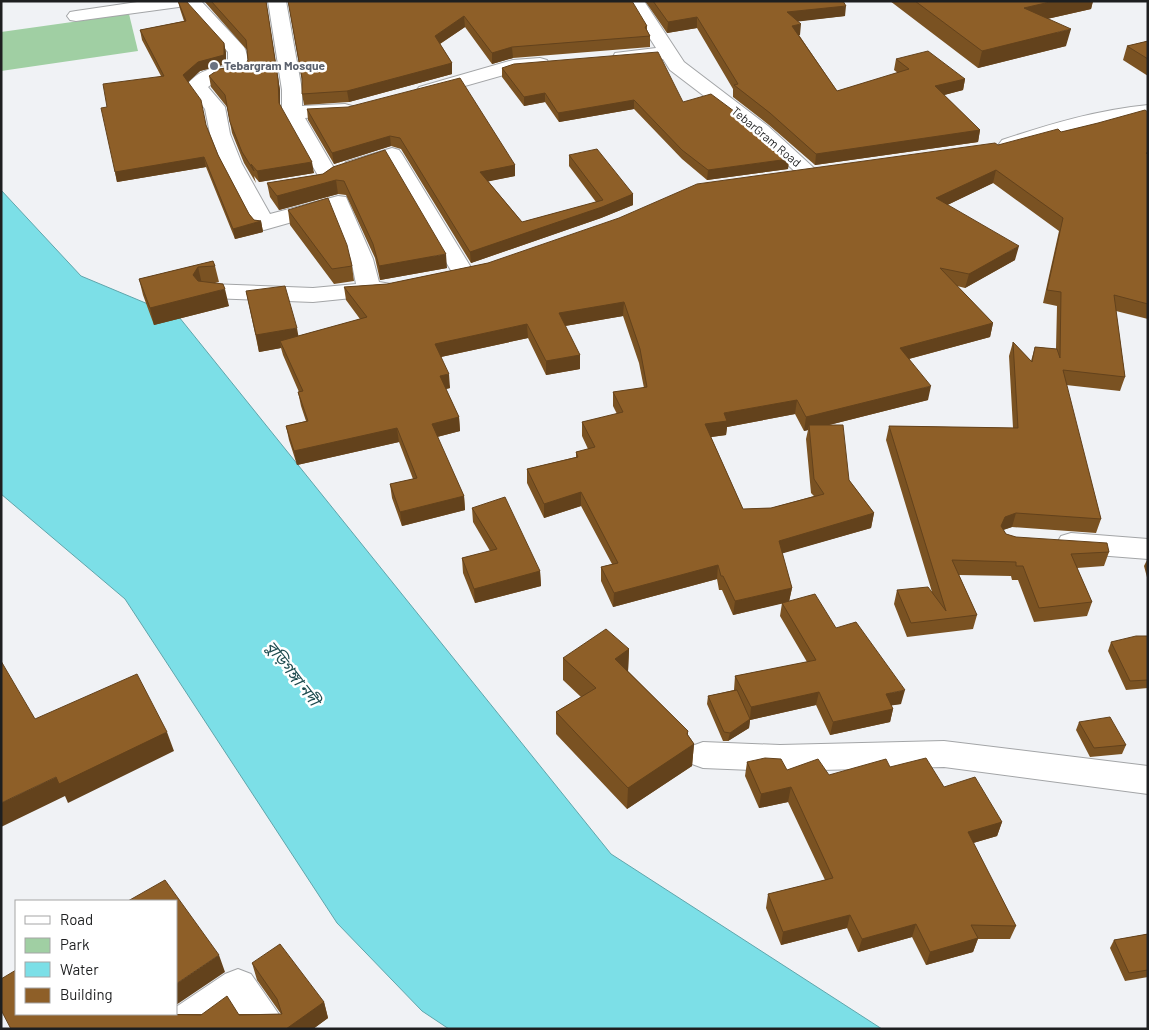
<svg xmlns="http://www.w3.org/2000/svg" width="1149" height="1030" viewBox="0 0 1149 1030" font-family="Barlow,'Noto Sans Bengali',sans-serif">
<style>
.green{fill:#a0cfa3}
.water{fill:#7cdfe7;stroke:#60a5ab}
.lines{fill:none;stroke-linecap:round;stroke-linejoin:round}
.street-casing{stroke:#a3a5a7;stroke-width:2}
.street{fill:#fff;fill-rule:evenodd}
.wall{fill:#7a5222;fill-rule:evenodd}
.shaded-wall{fill:#63421c}
.building{fill:#8e5f28;stroke:#63421c}
.worship-dot{fill:#6b7280;stroke:#fff;stroke-width:2}
.labels{text-anchor:middle;stroke-width:5;stroke-linejoin:round;paint-order:stroke}
.far-worship-label{font-size:12px;font-weight:bold;fill:#5b616d;stroke:#fff;text-anchor:start}
.far-street-label{font-size:12px;fill:#1e1f20;stroke:#fff}
.water-label{font-size:16px;font-style:italic;fill:#1d4a4e;stroke:#fff}
</style>
<rect width="100%" height="100%" fill="#f0f2f5"/>
<path class="green" d="M129 14 138 51 1 71V32Z"/>
<path class="water" d="M1 190 81 276 179 317 611 854 882 1029H449L422 1011 337 923 125 599 1 494Z"/>
<g class="lines">
<g class="street-casing">
<path id="street" d="M144 1H201L244 47C248 54 249 68 245 75L220 78 208 87 225 107 230 134 242 164 270 214 338 196 346 197 373 259 379 282 391 284 395 289 391 294 313 302 210 298 202 296 198 291 202 286 210 284 313 288 356 284 351 259 331 211 264 230 256 228 253 223 222 164 210 134 205 109 187 85C197 71 213 67 228 66V52L186 6 76 21 70 20 67 16 70 12 76 11Z
M268 1H286L302 90V106L345 104 352 106 355 110 352 114 305 118 338 175 334 179 327 181 320 179 282 113V90Z
M626 1H644L684 62 768 126 815 169 818 173 815 177 808 179 801 177 754 134 670 70 663 59 622 63 615 61 613 57 615 53 656 48Z
M540 58 547 60 549 64 547 68 514 72 426 97 419 95 416 91 419 87 513 60Z
M1148 105V117L1094 125 1009 150 1002 148 999 144 1002 140C1050 124 1097 110 1148 105Z
M392 148 399 150 402 154 475 274 472 279 464 281 456 279 387 162 353 172 346 170 343 166 346 162Z
M1071 533 1148 539V559L1071 553 1061 550 1057 543 1061 536Z
M944 741 1148 766V794L944 767 780 771 703 768 692 764 687 755 692 746 703 742 780 745Z
M238 969 251 974 280 1016 286 1029H245L233 1010 207 1029H156C162 1017 163 1014 176 1014V1007L225 974Z"/>
</g>
<use href="#street" class="street"/>
</g>
<path class="wall" d="M178 1 224 43 226 53V64L200 71 188 82 218 155 249 214 254 220 261 221 263 232 235 239 206 167 117 182 115 172 107 107 161 76 142 40 140 30 184 21 180 9Z
M204 1H266L280 90V106L314 173 259 182 254 176 256 183 244 163 232 133 227 107 211 87 209 76 245 65 248 60 247 50Z
M288 1 647 26V30L650 36V47L513 58 492 64 465 27 440 44 452 63V74L349 102 304 105 302 94V81Z
M645 1H843L845 16 798 21 800 35H799L837 91 898 73 894 70 896 59 965 79 963 90 944 95 980 130 978 142 815 165 769 125 733 97V89L697 28 667 33Z
M890 1H1093L1091 9 1047 19 1066 46 978 68Z
M1148 41V76L1123 60 1127 46Z
M502 68 683 102 789 159 788 169 707 180 682 159 634 109 559 122 545 102 524 106 502 77Z
M307 109 515 165V176L488 181 522 222 596 202 569 166V155L633 194V205L601 218 471 263 401 149 391 146 334 164 308 120Z
M1148 112V319L1116 311 1125 377 1120 391 1066 385 1101 519 1096 533 1012 527 1003 530 1006 534 1016 537 1109 552 1104 566 1077 568 1092 602 1087 616 1034 622 1018 580H1012L1011 576 959 575 977 615 973 629 907 637 894 604 897 590 932 592 886 440 889 426 1013 428 1009 356 1013 342 1031 361 1035 347 1056 349 1057 306 1043 303 1059 231 993 183 947 205 1015 260 965 288 957 286 993 323 990 337 909 359 928 400 829 425 849 480 874 513 871 528 782 553 792 588 789 601 836 628 901 704 891 705 893 709 890 722 830 735 816 705 750 720 749 728 728 741H723L707 704 708 696 734 690 735 676 807 662 780 616 782 603 733 615 722 590H719L717 579 613 607 601 581V567L612 564 581 506 544 518 527 483V469L576 457V452L588 449 582 436V422L617 414 613 406V392L644 388 639 363 623 316 565 326 580 355V369L546 375 528 338 441 357 450 388 446 389 459 417 460 431 437 437 464 496 465 510 402 526 392 498 390 484 413 479 399 442 297 465 289 440 286 426 306 421 301 406 298 392H299L283 355 281 348 259 352 246 291 298 336 360 319 346 300 344 287 387 284 488 263 998 145 1061 132ZM795 414 804 431 808 430 806 439 811 493 814 496 771 508 743 509 711 437 726 435 727 427Z
M333 167 447 268 380 280 375 258 346 195 338 194 279 210 270 197 267 183 323 174Z
M288 210 352 266 354 281 334 284 290 225Z
M213 261 215 266 219 282 215 283 229 306 154 325 143 295 139 279Z
M472 508 540 571 541 586 475 603 463 573 462 558 490 551 473 522Z
M1148 558V581L1144 566Z
M1148 636V688L1126 690 1108 651 1111 642Z
M629 649 628 671 688 731V735L694 744 692 766 627 809 556 734V712L581 697 563 680V658Z
M1079 722 1126 745 1122 754 1090 757 1076 730Z
M747 762 787 770 829 775 890 767 944 787 1002 822 997 836 973 843 1016 926 1010 939H978L973 952 926 965 912 937 858 952 847 928 781 945 766 908 768 894 825 880 788 802 759 808 745 776Z
M1148 934V977L1125 981 1110 948 1114 940Z
M252 963 324 1002 328 1018 313 1029H11L16 1014H281L257 980Z"/>
<path class="shaded-wall" d="M1054 1H1093L1091 9 1020 25 1024 8Z
M846 6 845 16 786 23 787 12Z
M464 16 465 27 435 47V36Z
M697 17V28L667 33 668 22Z
M801 24 800 35 791 37 792 26Z
M1071 29 1066 46 978 68 982 51Z
M224 43 226 53V64L200 71 185 85 183 75 198 62Z
M512 47 513 58 492 64V53Z
M452 63V74L349 102 347 91Z
M278 79 280 90V114L279 103Z
M965 79 963 90 933 98 935 86Z
M545 93V102L524 106V97Z
M634 100V109L559 122 558 113Z
M980 130 978 142 815 165 816 154Z
M390 136 391 146 334 164 332 153Z
M204 157 206 167 117 182 115 172Z
M789 159 788 169 707 180 708 170Z
M312 162 314 173 259 182 257 171Z
M515 165V176L481 183 480 172Z
M996 170 993 183 933 212 936 198Z
M336 180 338 194 279 210 277 196Z
M633 194V205L601 218 471 263 470 252Z
M261 221 263 232 235 239 233 229Z
M1019 246 1015 260 965 288 969 274Z
M446 254 447 268 380 280 379 266Z
M198 267 202 284 197 292 193 275Z
M225 289 229 306 154 325 150 308Z
M624 302 623 316 559 327V313Z
M993 323 990 337 897 362 900 348Z
M527 324 528 338 436 358 435 344Z
M297 328 300 345 280 341 281 348 259 352 256 335Z
M580 355V369L546 375V361Z
M449 374 450 388 441 390 440 376Z
M931 386 928 400 809 430V425L808 430 804 431 806 417Z
M797 400 795 414 727 427 726 435 704 438 705 424 724 413Z
M459 417 460 431 433 438 432 424Z
M397 428 399 442 297 465 294 451Z
M581 492V506L544 518V504Z
M464 496 465 510 402 526 400 512Z
M874 513 871 528 777 555 779 541Z
M1016 513 1012 527 1000 531 1001 526 1005 517Z
M718 565 717 579 613 607 614 593Z
M540 571 541 586 475 603 474 589Z
M792 588 789 602 733 615 735 601Z
M629 649 628 672 615 659Z
M905 690 901 704 882 707 886 694Z
M819 692 816 705 750 720 749 728 728 741 730 733 750 719 751 707Z
M893 709 890 722 830 735 833 722Z
M688 731 686 749 694 744 692 766 627 809 628 788Z
M167 732 174 751 68 803 65 796 1 827V803L56 777Z
M791 787 788 802 759 808 761 794Z
M1002 822 997 836 963 846 968 832Z
M850 915 847 928 781 945 783 932Z
M916 924 912 937 858 952 862 939Z
M978 938 973 952 926 965 930 952Z
M219 955 225 972 176 1005V984Z
M324 1002 328 1018 313 1029H286Z"/>
<path class="building" d="M178 1H186L224 43V55L198 62 183 75 201 100 206 125 218 155 249 214 254 220 261 221 233 229 204 157 115 172 101 108 107 107 103 84 164 76 140 30 186 21Z
M211 1H266L278 79 279 103 312 162 257 171 251 164 254 171 242 152 230 122 225 95 209 76 219 69 245 65 248 60 246 40Z
M288 1H632L647 26 645 27 650 36 512 47 492 53 464 16 435 36 452 63 347 91 302 94V78Z
M653 1H843L846 6 787 12 801 24 792 26 837 91 909 69 896 59 928 51 965 79 935 86 980 130 816 154 770 113 734 85 738 84 697 17 668 22Z
M915 1H1054L1024 8 1071 29 982 51Z
M1148 41V59L1127 46Z
M658 52 683 102 711 94 754 126 789 159 708 170 682 150 634 100 558 113 545 93 524 97 502 68 514 64Z
M460 78 515 165 480 172 522 222 603 200 569 155 597 149 633 194 602 207 470 252 400 138 390 136 332 153 307 109 348 107Z
M1145 110 1148 112V153H1146L1148 154V304L1114 295 1125 377 1063 370 1101 519 1016 513 1005 517 1001 526 1006 534 1016 537 1107 543 1109 552 1071 554 1092 602 1039 608 1023 566H1016V562L952 560 977 615 911 623 897 590 928 587 946 611 889 426 1018 428 1013 342 1032 362 1035 347 1057 349 1060 358 1061 292 1047 290 1063 218 996 170 936 198 1019 246 969 274 940 268 993 323 900 348 931 386 806 417 797 400 724 413 727 421 705 424 743 509 771 508 824 494 814 479 809 425H843L849 480 874 513 779 541 792 588 735 601 723 576H721L718 565 614 593 601 567 618 563 581 492 544 504 527 469 578 457 576 452 595 447 582 422 623 412 613 392 647 387 640 349 624 302 559 313 580 355 546 361 527 324 435 344 449 374 440 376 459 417 432 424 464 496 400 512 390 484 417 478 397 428 294 451 286 426 308 421 298 392 303 391 280 341 367 317 344 287 387 284 488 263 619 218 697 184 995 143 998 145 1058 129 1061 132 1098 123Z
M385 150 446 254 379 266 373 244 344 181 336 180 277 196 267 183 323 174 333 167Z
M328 198 347 245 352 266 332 269 288 210Z
M213 261 215 266 198 267 193 275 198 281 223 284 225 289 150 308 139 279Z
M285 286 297 328 256 335 246 291Z
M505 497 540 571 474 589 462 558 497 549 472 508Z
M815 594 836 628 856 622 905 690 886 694 893 709 833 722 819 692 751 707 735 676 816 660 782 603Z
M606 629 629 649 615 659 688 731 687 734 694 744 628 788 556 712 596 688 563 658Z
M1136 636H1148V680L1130 681 1111 642Z
M1 661 35 719 137 674 167 732 59 784 56 777 1 803Z
M737 690 750 719 730 733 724 732 708 696Z
M1110 717 1126 745 1094 748 1079 722Z
M765 758 781 759 787 770 818 759 829 775 886 759 890 767 926 758 944 787 975 777 1002 822 968 832 1016 926 971 925 978 938 930 952 916 924 862 939 850 915 783 932 768 894 833 878 791 787 761 794 747 762Z
M165 880 219 955 176 984V901H128Z
M1148 934V970L1129 973 1114 940Z
M280 944 324 1002 286 1029H11L1 1010V979L16 970V1014H148L201 1015 227 996 239 1015 282 1014 277 999 252 963Z"/>
<circle class="worship-dot" cx="214" cy="66" r="5"/>
<g class="labels">
<g class="far-worship-label">
<text x="224" y="70">Tebargram Mosque</text>
</g>
<g class="far-street-label">
<text transform="translate(766 137) rotate(40)" y="4">TebarGram Road</text>
</g>
<g class="water-label">
<text transform="translate(293 673) rotate(52)" y="6">বুড়িগঙ্গা নদী</text>
</g>
</g>
<rect width="1149" height="1030" fill="none" stroke="#1e1f20" stroke-width="5"/>
<rect x="15" y="900" width="162" height="115" fill="#ffffff" stroke="#a5a5a6"/>
<rect x="25" y="916" width="25" height="8" fill="#ffffff" stroke="#a5a5a6"/>
<text x="60" y="925" font-size="15" fill="#1e1f20">Road</text>
<rect x="25" y="938" width="25" height="15" fill="#a0cfa3" stroke="#a5a5a6"/>
<text x="60" y="950" font-size="15" fill="#1e1f20">Park</text>
<rect x="25" y="962" width="25" height="15" fill="#7cdfe7" stroke="#a5a5a6"/>
<text x="60" y="975" font-size="15" fill="#1e1f20">Water</text>
<rect x="25" y="988" width="25" height="15" fill="#8e5f28" stroke="#a5a5a6"/>
<text x="60" y="1000" font-size="15" fill="#1e1f20">Building</text>
</svg>
